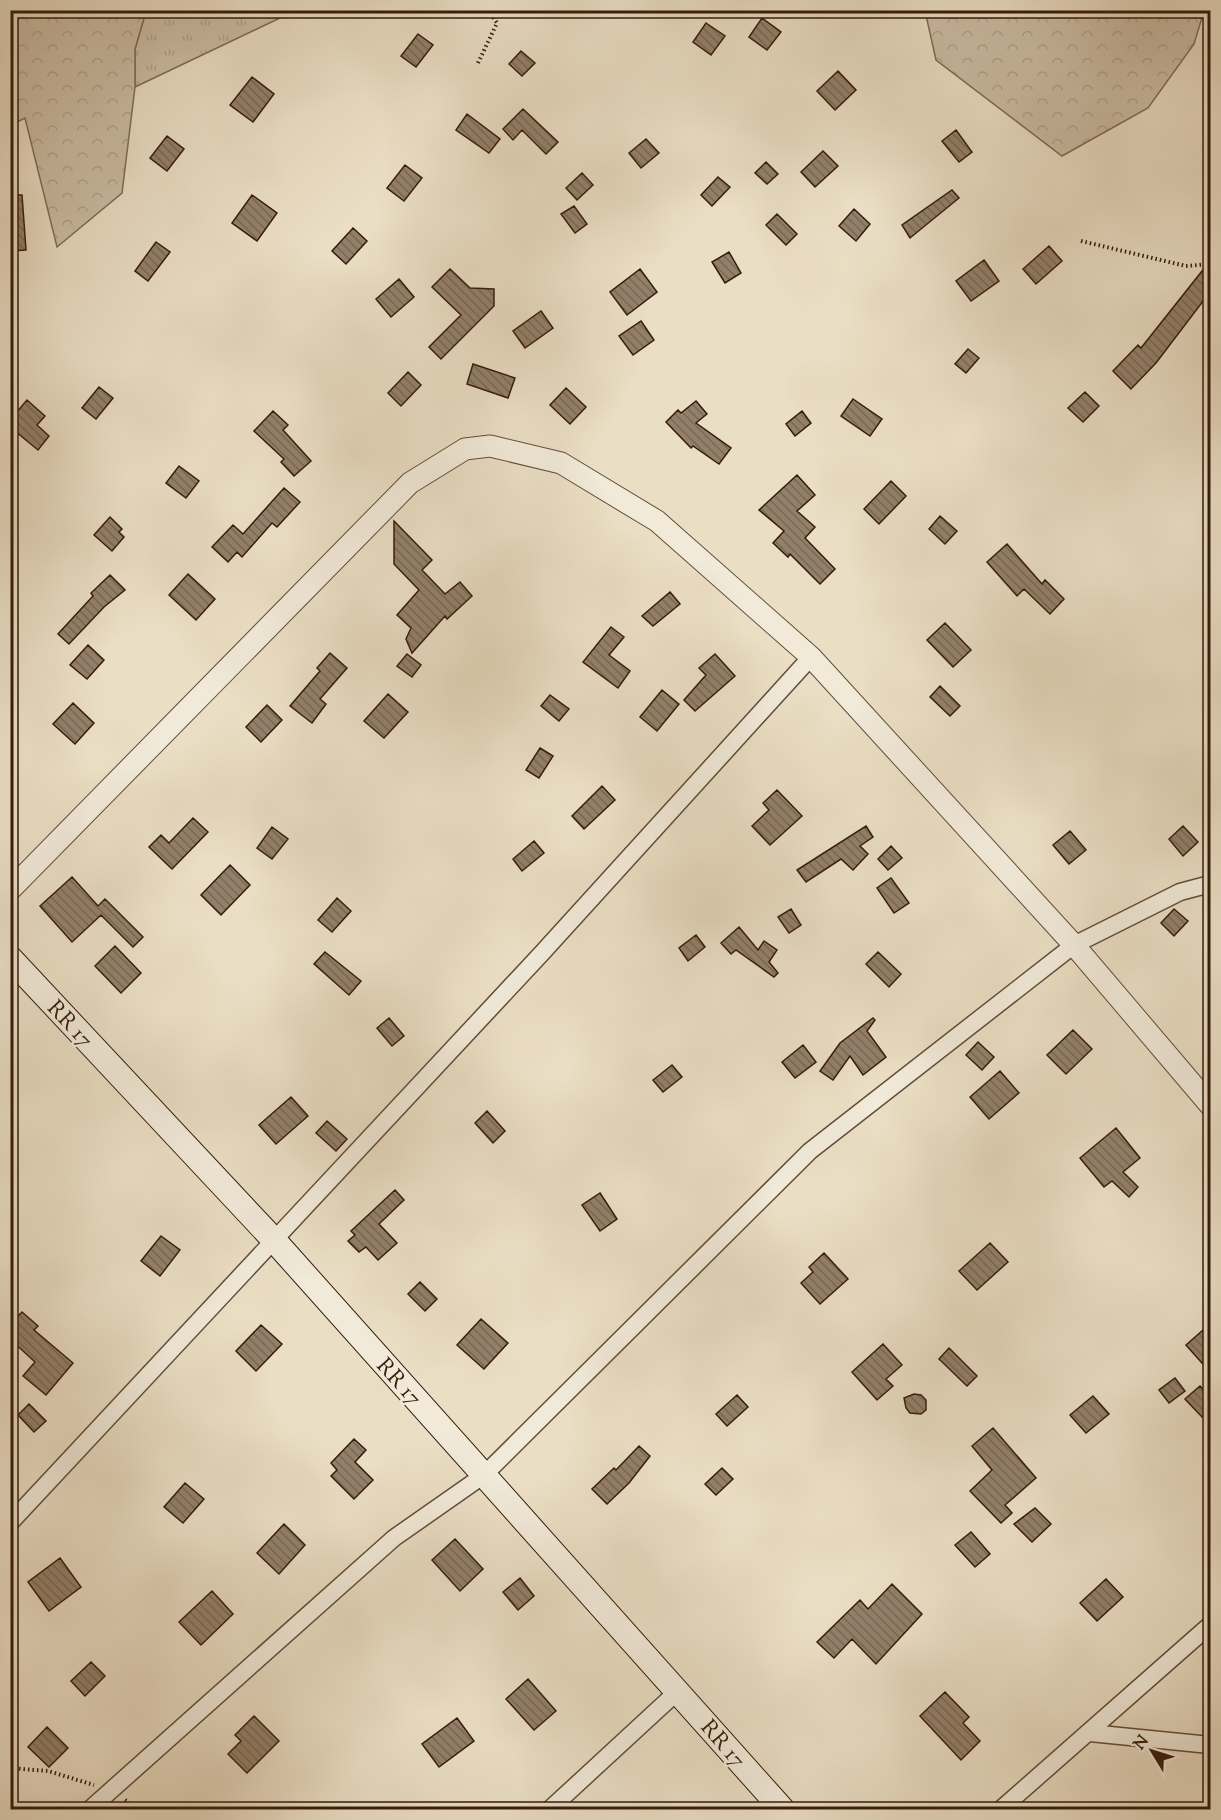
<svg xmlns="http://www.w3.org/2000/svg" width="1221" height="1820" viewBox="0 0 1221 1820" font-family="'Sorts Mill Goudy',serif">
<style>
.grass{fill:url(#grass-tufts);stroke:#806c58;stroke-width:1.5}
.forest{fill:url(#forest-crowns);stroke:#806c58;stroke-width:1.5}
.building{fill:url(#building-back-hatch);stroke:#351b0b;stroke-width:1.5}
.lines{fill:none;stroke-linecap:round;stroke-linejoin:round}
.minor-casing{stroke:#624c39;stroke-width:19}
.tertiary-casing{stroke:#624c39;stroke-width:23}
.secondary-casing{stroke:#351b0b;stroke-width:26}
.path{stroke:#351b0b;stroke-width:4;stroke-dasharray:1.5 3;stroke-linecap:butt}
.minor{stroke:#f1ead9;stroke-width:16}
.tertiary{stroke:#f1ead9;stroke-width:21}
.secondary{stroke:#f1ead9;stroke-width:24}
.labels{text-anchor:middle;stroke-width:5;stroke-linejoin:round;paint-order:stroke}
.street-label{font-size:22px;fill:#351b0b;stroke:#f1ead9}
</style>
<defs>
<pattern id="grass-tufts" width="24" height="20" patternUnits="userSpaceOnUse" patternTransform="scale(1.5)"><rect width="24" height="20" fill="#cbbda5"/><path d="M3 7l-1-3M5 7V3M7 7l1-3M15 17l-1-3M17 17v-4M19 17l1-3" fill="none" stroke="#afa28d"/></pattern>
<pattern id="forest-crowns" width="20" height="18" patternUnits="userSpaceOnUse" patternTransform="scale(1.5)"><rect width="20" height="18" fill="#cbbda5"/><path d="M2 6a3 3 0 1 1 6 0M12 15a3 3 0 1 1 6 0" fill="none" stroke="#afa28d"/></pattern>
<pattern id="building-back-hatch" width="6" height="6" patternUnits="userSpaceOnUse" patternTransform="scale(1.5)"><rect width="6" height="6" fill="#93806b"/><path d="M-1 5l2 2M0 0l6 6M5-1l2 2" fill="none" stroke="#796856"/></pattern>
</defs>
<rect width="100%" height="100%" fill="#eadec4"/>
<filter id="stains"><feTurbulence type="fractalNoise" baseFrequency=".00333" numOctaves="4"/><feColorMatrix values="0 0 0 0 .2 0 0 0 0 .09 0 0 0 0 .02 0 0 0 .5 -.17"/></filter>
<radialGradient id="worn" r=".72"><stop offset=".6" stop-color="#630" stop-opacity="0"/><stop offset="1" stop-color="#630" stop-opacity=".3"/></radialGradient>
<path class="grass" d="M146 11H280L282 17 135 87V49Z"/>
<path class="forest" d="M11 10 146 11 135 49V87L122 193 57 247 25 118 11 125Z
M925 11V10L1204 11 1194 44 1148 108 1062 156 936 60Z"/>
<path class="building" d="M762 18 781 32 767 50 749 37Z
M706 23 725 36 711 55 693 42Z
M418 34 433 45 416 67 401 56Z
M521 51 535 63 522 76 509 64Z
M838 71 856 90 835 110 817 91Z
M252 77 274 94 253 122 230 105Z
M523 109 558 142 546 154 522 130 513 140 503 129Z
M467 114 500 139 489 153 456 130Z
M956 130 972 152 959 162 942 141Z
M167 136 184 149 167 171 150 158Z
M646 139 659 153 641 168 629 153Z
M823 151 838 166 815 187 801 172Z
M766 162 778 174 767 184 755 173Z
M405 165 422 178 404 201 387 188Z
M582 173 593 185 577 200 566 188Z
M718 177 730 187 712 206 701 195Z
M952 190 959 198 910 238 902 225Z
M10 195H22L26 250 10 251Z
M252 195 277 213 257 241 232 223Z
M574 206 587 224 575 233 561 214Z
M854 209 870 224 856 241 839 226Z
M777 214 797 234 786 245 766 225Z
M353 228 367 241 346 264 332 251Z
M156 242 170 252 148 281 135 271Z
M1049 246 1062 261 1036 284 1023 269Z
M729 252 741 273 725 283 712 262Z
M984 260 999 281 971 301 956 281Z
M1210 261V292L1156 363 1131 389 1113 371 1138 345 1141 348Z
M450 269 470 288 494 289V306L441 359 429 347 461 315 432 287Z
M640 269 657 292 627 315 610 292Z
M399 279 414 297 391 317 376 299Z
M541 311 553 328 525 348 513 331Z
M641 321 654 340 633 355 619 336Z
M968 349 979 358 966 373 955 364Z
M473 364 515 378 508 398 467 384Z
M408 372 421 385 401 406 388 393Z
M99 387 113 398 96 419 82 408Z
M566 388 586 407 570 424 550 405Z
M1085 392 1099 406 1083 422 1068 408Z
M853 399 882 419 870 436 841 416Z
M27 400 45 416 37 425 49 436 38 450 10 427V420Z
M696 401 707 414 696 423 731 448 719 464 693 446 691 448 666 422 678 410 681 413Z
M273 411 288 425 283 430 311 461 294 476 281 462 284 459 254 431Z
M802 411 811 423 795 436 786 424Z
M179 466 199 481 186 498 166 483Z
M797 475 815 495 797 511 815 527 805 538 835 569 820 584 790 554 788 557 773 543 784 531 759 510Z
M891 481 906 496 879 524 864 509Z
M284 488 300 502 277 527 272 523 242 557 237 552 228 562 212 547 233 525 243 534Z
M940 516 957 531 945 544 929 529Z
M110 517 122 529 119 532 124 537 112 551 94 535Z
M394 521 432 560 422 570 445 594 460 582 472 596 447 619 445 616 412 653 406 639 411 628 397 615 419 590 394 564Z
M1007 544 1042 584 1045 580 1064 599 1050 614 1024 589 1017 596 987 562Z
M188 574 215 599 196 620 169 595Z
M110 575 125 590 104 607 69 644 58 634 93 596 91 593Z
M670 592 680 604 653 626 642 616Z
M945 623 971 650 953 667 927 640Z
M611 627 624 637 609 655 630 671 618 688 583 662Z
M88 645 104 660 87 679 70 665Z
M330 653 347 668 320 699 326 704 312 723 290 706 320 671 317 668Z
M407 654 421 665 412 677 397 666Z
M715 654 735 676 695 711 684 700 706 675 699 668Z
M940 686 960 706 950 716 930 697Z
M662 690 679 704 657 731 640 717Z
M388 694 408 712 384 738 364 721Z
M550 695 569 709 559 721 541 706Z
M73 703 94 723 75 744 53 724Z
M267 705 282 720 261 742 246 727Z
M540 748 553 756 539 778 526 770Z
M602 786 615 800 584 829 572 816Z
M777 790 802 816 770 845 752 826 769 810 763 803Z
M193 818 208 832 172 869 149 847 161 835 169 843Z
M866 826 873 837 860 846 868 854 853 870 841 859 806 882 797 870Z
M1183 826 1198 842 1183 856 1169 839Z
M272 827 288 839 272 859 257 848Z
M1070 831 1086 850 1069 864 1053 845Z
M534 841 544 853 522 871 513 859Z
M891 846 902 858 888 870 878 859Z
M230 865 250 885 221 915 201 895Z
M72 877 98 906 105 899 143 937 133 947 101 915 72 942 40 906Z
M891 878 909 903 894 913 877 888Z
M337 898 351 911 332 932 318 920Z
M791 909 801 925 789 933 778 917Z
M1174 909 1188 921 1174 936 1161 923Z
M739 927 758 950 764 941 777 950 769 962 778 973 774 977 736 950 731 954 721 943Z
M696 935 705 947 688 961 679 948Z
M115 946 141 973 121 993 95 966Z
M325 952 361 981 349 995 314 964Z
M878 952 901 974 889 987 866 964Z
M389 1018 404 1036 392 1046 377 1028Z
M873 1018 875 1020 867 1031 886 1057 863 1075 850 1056 833 1080 820 1071 840 1043Z
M1073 1030 1092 1049 1066 1074 1047 1055Z
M978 1042 994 1057 982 1070 966 1055Z
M803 1045 816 1062 795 1078 782 1062Z
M672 1065 682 1077 663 1092 653 1080Z
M1000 1071 1019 1093 989 1119 970 1097Z
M291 1097 308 1116 276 1144 259 1125Z
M487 1111 505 1131 493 1143 475 1123Z
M327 1121 347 1139 336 1151 316 1133Z
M1116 1128 1140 1158 1123 1172 1138 1187 1129 1197 1112 1181 1104 1187 1080 1158Z
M395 1190 404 1200 379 1224 397 1243 378 1260 366 1247 359 1252 348 1241 355 1235 351 1231Z
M600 1193 617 1219 600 1231 582 1205Z
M161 1236 180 1250 160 1276 141 1261Z
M990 1243 1008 1262 977 1290 959 1271Z
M824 1253 848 1279 820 1304 801 1283 813 1272 809 1267Z
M420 1282 437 1299 425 1311 408 1294Z
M22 1312 38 1326 34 1330 73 1363 46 1395 23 1376 35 1362 10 1339V1324Z
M481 1319 508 1343 484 1369 457 1345Z
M261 1325 282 1344 256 1371 236 1351Z
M1203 1330 1210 1339V1372L1186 1345Z
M883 1344 902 1365 886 1379 893 1386 877 1400 852 1372Z
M949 1348 977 1376 967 1386 939 1359Z
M1175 1378 1185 1391 1169 1403 1159 1390Z
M1200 1386 1210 1397V1409L1202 1417 1185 1399Z
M914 1394 921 1395 926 1400V1410L921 1414 910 1413 906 1408 904 1398Z
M737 1395 748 1407 727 1426 716 1414Z
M1093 1396 1109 1414 1086 1433 1070 1415Z
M29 1404 46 1421 34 1432 18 1415Z
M993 1428 1036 1478 1005 1505 1012 1513 1001 1523 970 1491 992 1470 972 1446Z
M354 1439 366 1450 355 1462 373 1480 354 1499 331 1476 337 1470 331 1463Z
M639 1446 650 1456 629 1483 607 1504 592 1489 614 1468 616 1470Z
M722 1468 733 1479 716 1495 705 1484Z
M185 1483 204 1499 183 1523 164 1507Z
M1035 1508 1051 1524 1032 1542 1014 1524Z
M284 1524 305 1545 279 1574 257 1553Z
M971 1532 990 1554 975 1567 955 1545Z
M455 1539 483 1569 460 1591 432 1560Z
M60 1558 81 1587 49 1611 28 1582Z
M520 1578 534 1596 518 1610 503 1592Z
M1106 1579 1123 1597 1097 1621 1080 1603Z
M892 1584 922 1614 876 1664 852 1639 834 1658 817 1642 860 1600 868 1609Z
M212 1591 233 1614 201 1645 179 1622Z
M91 1662 105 1676 85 1696 71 1681Z
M528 1679 556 1711 534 1730 506 1699Z
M945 1692 969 1717 963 1723 980 1741 961 1760 920 1716Z
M254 1716 279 1741 247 1773 228 1754 241 1741 235 1735Z
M457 1718 474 1741 439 1767 422 1744Z
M47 1727 68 1748 49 1767 28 1747Z"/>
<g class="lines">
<g class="minor-casing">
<path id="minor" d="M10 1523 542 953 811 657
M1090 1733 1210 1745
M89 1810 394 1538 484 1475 810 1151 1074 945 1180 892 1210 884
M549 1810 678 1691
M1000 1810 1210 1625"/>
</g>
<g class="tertiary-casing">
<path id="tertiary" d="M10 890 410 483 465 449 490 446 561 463 657 521 811 657 1074 945 1210 1105"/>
</g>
<g class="secondary-casing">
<path id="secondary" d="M10 958 273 1239 783 1810"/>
</g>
<path class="path" d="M478 63 497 23 488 10
M1081 241 1186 266 1210 264
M10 1768 48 1771 94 1785
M125 1800 139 1810"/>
<use href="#minor" class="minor"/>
<use href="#tertiary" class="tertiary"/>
<use href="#secondary" class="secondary"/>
</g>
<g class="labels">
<g class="street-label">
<text transform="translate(71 1023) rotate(47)" y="8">RR 17</text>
<text transform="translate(400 1381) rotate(48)" y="8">RR 17</text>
<text transform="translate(724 1743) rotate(49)" y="8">RR 17</text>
</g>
</g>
<rect width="1221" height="1820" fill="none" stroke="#eadec4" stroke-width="36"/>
<rect x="12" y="12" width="1197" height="1796" fill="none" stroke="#351b0b" stroke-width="3"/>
<rect x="18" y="18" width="1185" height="1784" fill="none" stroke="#351b0b" stroke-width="1.5"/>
<g transform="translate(1152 1751) rotate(308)" stroke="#f1ead9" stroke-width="4.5" paint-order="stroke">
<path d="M0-4.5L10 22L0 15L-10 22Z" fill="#351b0b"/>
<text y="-9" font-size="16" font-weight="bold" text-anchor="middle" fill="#351b0b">N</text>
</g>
<rect width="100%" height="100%" filter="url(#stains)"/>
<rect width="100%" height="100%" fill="url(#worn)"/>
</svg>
